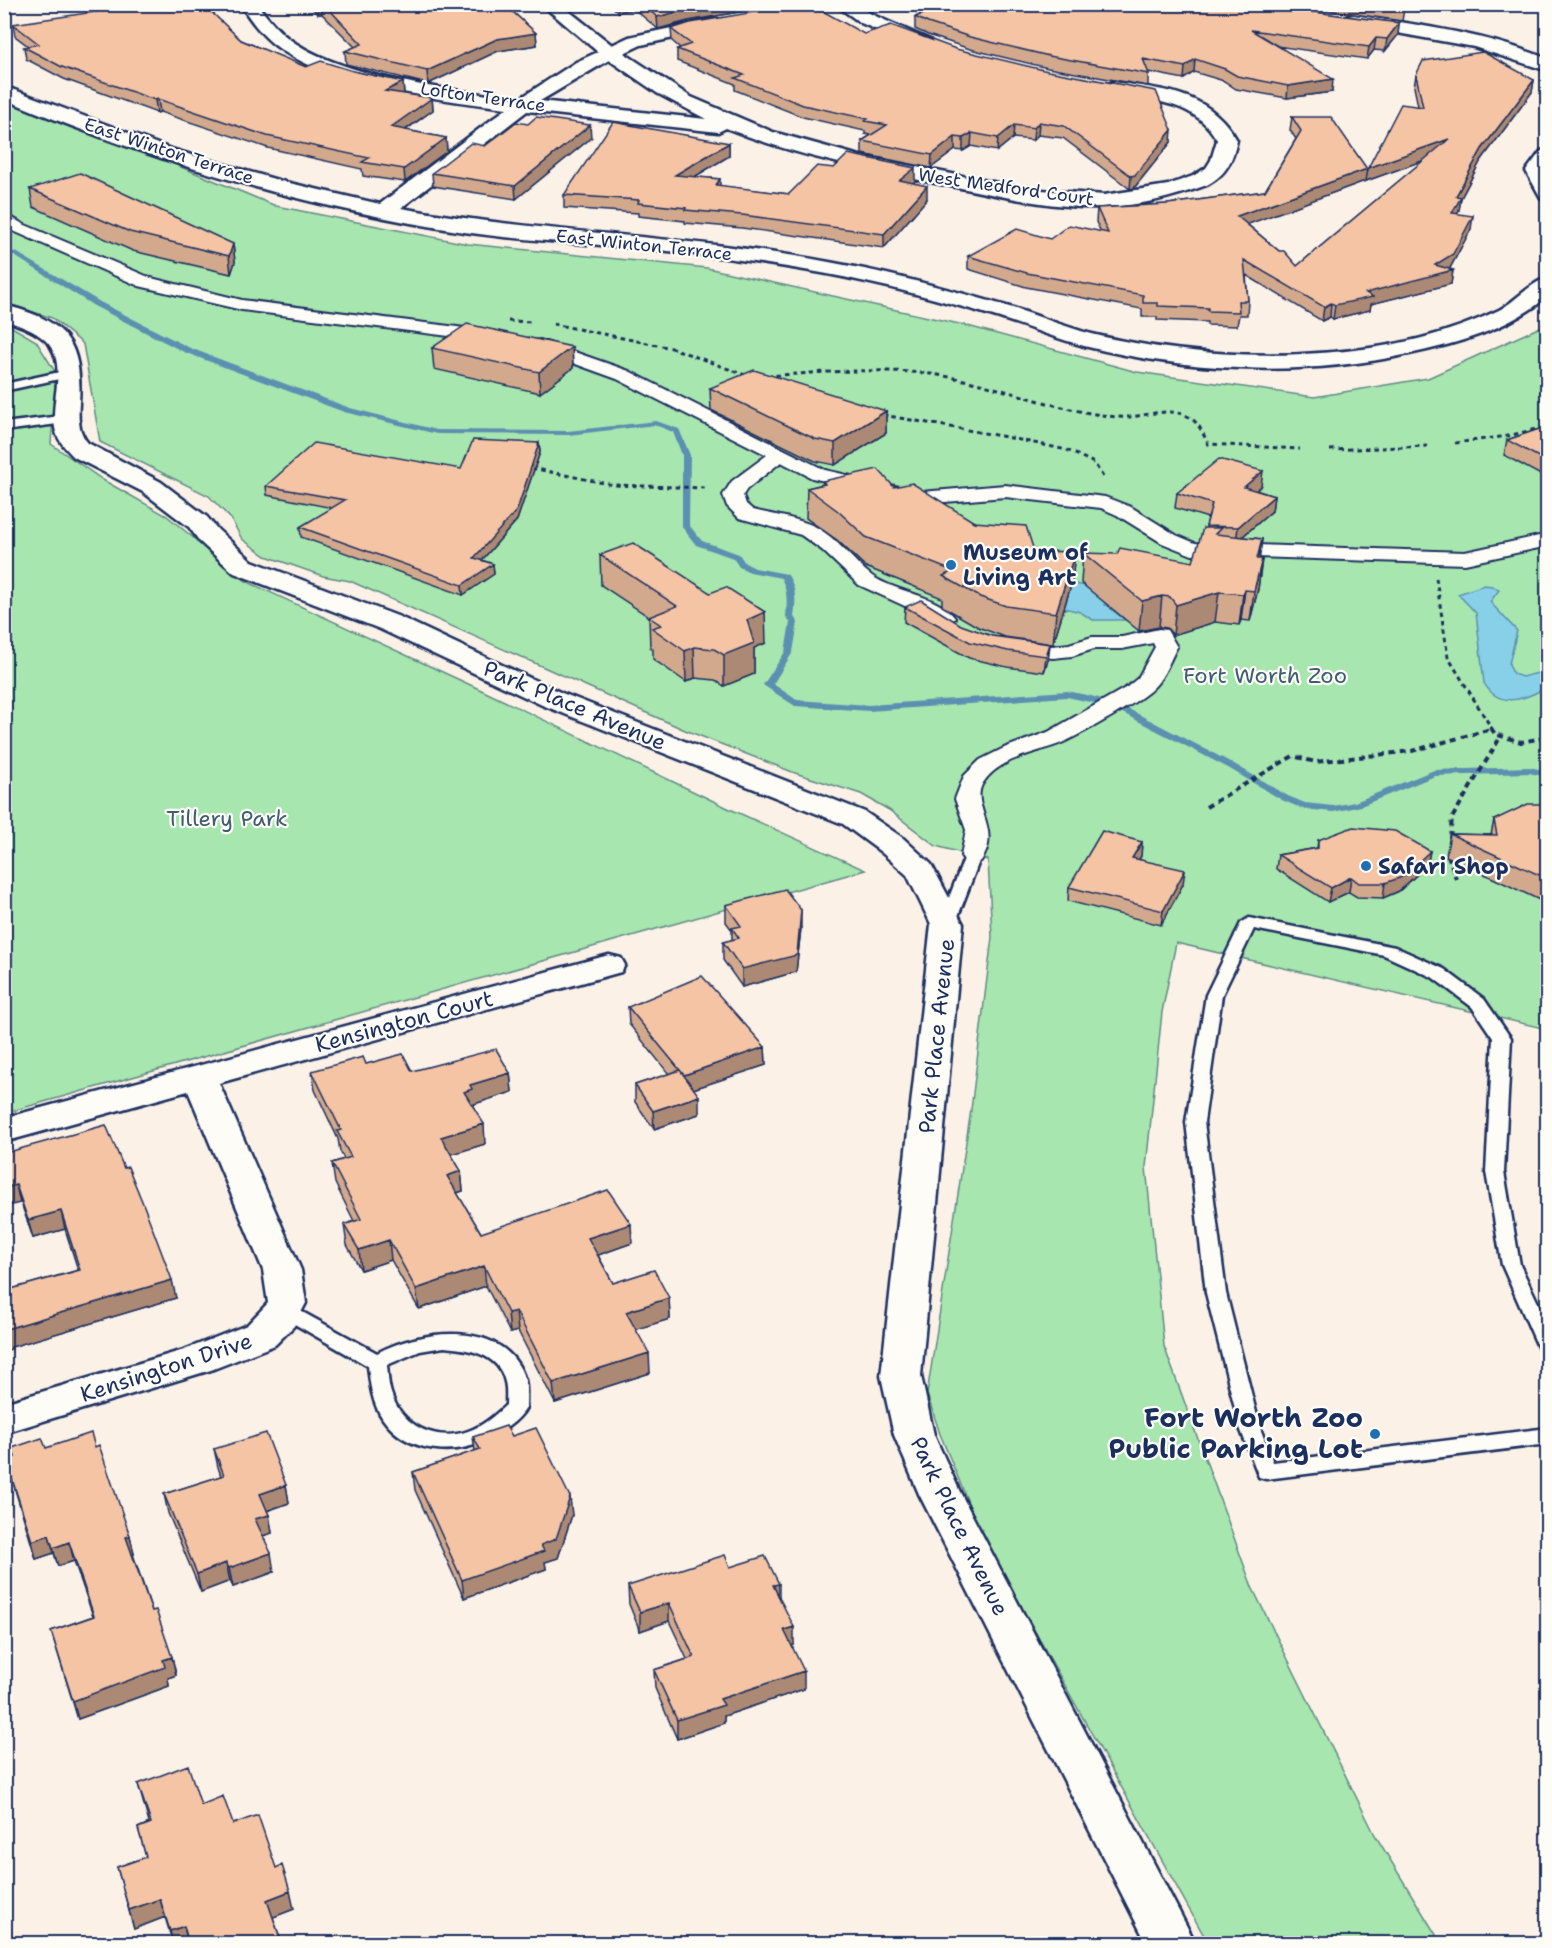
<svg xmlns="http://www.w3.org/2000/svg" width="1552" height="1948" viewBox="0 0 1552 1948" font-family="'Shantell Sans',sans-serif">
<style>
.green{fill:#a7e6ae;stroke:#618a86;stroke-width:1.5}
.water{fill:#87d0e8;stroke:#5c90b1;stroke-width:1.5}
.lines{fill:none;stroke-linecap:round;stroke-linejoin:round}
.stream{fill:#5c90b1;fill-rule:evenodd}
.service-casing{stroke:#1b2f5e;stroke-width:5}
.pedestrian-casing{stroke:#1b2f5e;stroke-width:4}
.minor-casing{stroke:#1b2f5e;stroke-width:5}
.path-far1{stroke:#1b2f5e;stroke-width:3;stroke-dasharray:4.5 4;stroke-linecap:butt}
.path{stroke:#1b2f5e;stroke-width:4;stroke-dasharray:6 4.5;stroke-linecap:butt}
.service{fill:#fdfcf7;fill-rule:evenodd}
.pedestrian{fill:#fdfcf7;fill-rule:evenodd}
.minor{fill:#fdfcf7;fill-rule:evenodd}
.wall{fill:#d3a98e;stroke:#1b2f5e;stroke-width:1.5}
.shaded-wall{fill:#ac8974;stroke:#1b2f5e;stroke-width:1.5}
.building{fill:#f5c4a5;stroke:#1b2f5e;stroke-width:1.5}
.poi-dot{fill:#1f6fb2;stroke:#fdfcf7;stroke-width:2}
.labels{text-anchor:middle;stroke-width:4.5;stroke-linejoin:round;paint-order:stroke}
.far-street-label{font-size:18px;fill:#1b2f5e;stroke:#fdfcf7}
.poi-label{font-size:22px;font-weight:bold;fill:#1b2f5e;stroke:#fdfcf7;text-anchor:start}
.park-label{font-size:22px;fill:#3e5d72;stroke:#fdfcf7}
.street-label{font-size:22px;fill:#1b2f5e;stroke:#fdfcf7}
.near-poi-label{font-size:27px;font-weight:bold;fill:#1b2f5e;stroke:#fdfcf7;text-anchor:end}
</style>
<rect width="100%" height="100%" fill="#fbf1e7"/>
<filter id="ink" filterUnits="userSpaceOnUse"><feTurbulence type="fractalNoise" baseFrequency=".0167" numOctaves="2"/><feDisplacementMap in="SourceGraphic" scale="12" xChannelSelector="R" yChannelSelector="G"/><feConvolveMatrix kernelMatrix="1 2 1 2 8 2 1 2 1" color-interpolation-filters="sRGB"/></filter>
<g filter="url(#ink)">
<path class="green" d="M5 95 276 206 468 244 707 268 964 325 1137 372 1314 397 1428 378 1547 324V1029L1176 943 1162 1012 1146 1167 1164 1346 1252 1587 1375 1835 1441 1943H1208L982 1536 940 1434 927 1394 971 1110 992 937 988 860 936 846 889 810 861 794 795 773 685 730 350 581 323 576 266 556 242 539 231 519 209 496 100 442 83 344 52 318 5 303Z
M5 323 36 341 56 373 51 444 103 480 167 516 246 581 477 688 730 809 865 870 5 1113Z"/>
<path class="water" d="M1065 582 1111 591 1104 605 1112 606 1111 609 1125 620H1093L1080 612 1064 608Z
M1484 585 1492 586 1499 590 1490 602 1517 631 1509 664 1513 674 1522 677 1542 672 1547 675V687C1526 699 1499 710 1484 683L1476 613 1458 594Z"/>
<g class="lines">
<path class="stream" d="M4 251 16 252 100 302 190 348 350 408 437 430 568 431 656 421 679 429 690 455 689 525 702 541 739 554 745 563 755 568 787 574C797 588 796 601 794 617L798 622 793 652 773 684 797 700 869 705 1067 691 1091 696 1117 703 1236 765 1288 796 1305 803 1333 806 1355 802 1434 770 1529 767 1548 771V777L1529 773 1435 776 1361 806 1333 812 1303 809 1282 800 1230 769 1111 707 1090 702 1067 697 869 711 795 706 763 685 785 652 790 622 786 617C787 603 788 591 781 578L750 572 739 567 733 558 696 545 682 527V455L673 432 655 425 568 435 437 434 344 412 184 352 94 306 13 255H4Z"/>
<g class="service-casing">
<path id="service" d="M69 370 75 374 73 376 4 391V384Z
M69 415 75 419 73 422 4 431V423Z
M973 851 981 856 955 924 953 927H941L939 924 965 856Z
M1249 918 1395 947 1444 969 1484 999 1508 1034 1511 1038 1504 1172 1520 1265 1548 1324V1354L1541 1352 1538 1347 1502 1265 1486 1172 1493 1038 1472 1007 1432 977 1384 955 1254 929 1222 995 1204 1122 1226 1293 1260 1428 1273 1462 1548 1428V1444L1266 1479 1259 1477 1240 1428 1206 1293 1186 1122 1206 995 1241 923Z
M284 1302 377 1353C421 1329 506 1318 525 1380 527 1388 526 1399 526 1408 518 1422 501 1432 487 1440 452 1457 406 1452 383 1419 372 1403 370 1384 368 1366L277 1314 274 1309 277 1304ZM444 1347C468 1349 499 1353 505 1382 507 1389 506 1398 506 1405 494 1416 483 1426 468 1431 435 1443 401 1425 391 1393 388 1384 388 1374 387 1365L420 1351Z"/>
</g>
<g class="pedestrian-casing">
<path id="pedestrian" d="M4 213 23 224 151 278 242 300 489 331 495 332 498 336 495 340 489 341 242 310 139 286 11 230 4 226Z
M540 340 629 371 825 470 921 492 1005 485 1105 497 1131 507 1176 535 1195 543 1465 552 1548 534V546L1465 564 1192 555 1162 543 1117 515 1101 508 1005 497 921 504 812 478 781 462 747 489 743 495 746 504 753 510C773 515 798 518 816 527 838 539 852 561 872 576 894 592 939 595 955 618L951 622 944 624 859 585 822 550 801 535 739 518 727 506 723 495 732 481 767 455 617 379 534 349 531 345 534 341Z
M1159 629 1167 630 1177 647C1170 660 1164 677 1154 687 1140 702 1085 732 1064 742 1039 753 999 757 983 783 969 805 1003 830 981 861L973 863 965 861 961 856 966 830 955 799 964 776 980 760 1004 748 1048 732 1127 687 1138 678 1155 647 1153 643 1122 649H1094L1072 656 1053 658 1008 653 1005 648 1008 643 1016 642 1053 646 1069 644 1092 637H1122Z"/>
</g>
<g class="minor-casing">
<path id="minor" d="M240 4H257C267 17 276 29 288 38 343 79 453 90 519 99L576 62 598 52 541 4H560L612 45 629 37 714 19 720 20 723 24 720 28 641 45 624 53 691 97 773 132 860 156 1029 189 1104 195 1168 185 1193 176 1206 168 1211 160 1217 140C1194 98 1148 102 1107 92L1105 88 1107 84 1114 82C1164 90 1209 91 1237 140 1233 160 1226 175 1207 185 1175 197 1139 206 1105 207 1055 209 1005 197 956 187 878 172 800 158 726 128L718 132 527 111 401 208C543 234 687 235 829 262 891 273 952 290 1013 308 1039 316 1065 327 1092 334 1169 353 1254 359 1333 352 1390 348 1447 335 1499 310 1515 302 1532 281 1548 278V296C1510 329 1457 344 1409 354 1304 377 1188 372 1084 346 1055 338 1028 327 1000 318 942 300 882 284 822 273 764 263 706 254 647 249 586 243 525 241 464 232 306 208 152 161 4 99V86L171 149 281 181 380 204 507 108C441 100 329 86 276 46 261 35 250 19 240 4ZM609 60 657 93 706 119 540 101Z
M834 4H855L873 15 930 40 933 44 930 48H918L861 23Z
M1354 15C1420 25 1486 34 1548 59V71L1474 47 1348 24 1345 20 1348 16Z
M1548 149V200L1541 198 1526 171 1541 151Z
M4 305C65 320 83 341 79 403 78 418 78 432 88 443L161 482 207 517 218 530 252 561 400 617 562 693 865 812 903 838 931 864 963 924 921 1376 934 1435 961 1494 1196 1944H1147L919 1494 894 1435 881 1376 931 924 907 875 881 852 843 824 542 705 380 629 234 573 200 542 189 527 143 492 74 457C68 451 61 444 57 435 46 406 71 366 46 341 35 330 18 325 4 320Z
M609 955 621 958 625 965 621 972 219 1083 301 1270 306 1303 294 1326 275 1345 211 1370 4 1433V1403L184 1350 247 1325 268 1303 263 1270 188 1091 4 1142V1118Z"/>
</g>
<path class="path-far1" d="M508 321 533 322
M553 324 672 348 745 375
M767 376C828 372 889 366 950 377 1001 387 1049 407 1101 415 1110 416 1119 418 1128 417 1146 416 1169 407 1187 416 1198 421 1203 433 1208 444L1300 449
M883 415 1001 436 1067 450 1094 463 1105 480
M1455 443 1508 436 1548 426
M1330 450 1427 446
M532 468 613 485 708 488
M1436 578 1448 657 1492 729"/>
<path class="path" d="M1491 728 1495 734 1521 742 1548 737
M1206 807 1293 756 1315 762 1412 751 1491 729
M1450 838 1452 818 1501 736
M1448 855 1456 879"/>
<use href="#service" class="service"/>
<use href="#pedestrian" class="pedestrian"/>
<use href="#minor" class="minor"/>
</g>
<path class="wall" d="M308 4H504L536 33 537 45 498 51 428 84 346 64 345 51 355 47 322 14H318Z
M609 4H783L688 21 658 29 634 9 618 12Z
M905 4H1254L1399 23 1398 35 1385 51 1374 50 1367 59 1277 46 1332 92 1287 98 1236 89 1224 81 1194 72 1184 79 1148 72V86L1048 68 970 49 928 35 915 29V17L921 15Z
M1286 4H1395L1404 9 1402 21Z
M206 8 241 40 306 67 353 71 403 82 404 93 432 98 433 110 406 130 446 138 447 151 405 182 363 176 362 169 268 148 160 112 157 113 64 79 26 59 24 47 28 46 15 36 13 24Z
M671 29 864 34 1171 142 1134 188 1130 189 1063 138 1038 135 1033 140 1013 138 997 151 971 146 963 151 955 150 931 168 862 154V141L871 135 865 134V131L803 117 735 90V84L677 61V49L680 48 672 41Z
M1416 75 1534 80 1532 92 1480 162 1461 198 1459 210 1456 214 1471 229 1450 268 1449 269 1453 270 1451 284 1371 304 1370 310 1333 319 1330 317 1322 321 1246 275 1248 301 1247 315H1239L1237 326 1207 325V322L1157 320V317H1142V309L1026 287 968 269V256L1050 239 1101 232 1096 222 1097 208 1168 204 1265 191 1296 139 1290 130 1292 117 1365 181 1247 224 1297 266 1424 160 1366 181 1418 106 1414 87Z
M591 138 516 199 433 186 432 173 485 146Z
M729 143V156L694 177 720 179V186L789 194 915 181 913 183 927 199 884 248 742 228 685 223V221L638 216V213L564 208V195Z
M30 189 233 244 235 262 231 274 133 251 33 207Z
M572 347 573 368 540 393 434 369 432 348Z
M710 388 886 411V433L835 465 815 461 711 410Z
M1548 426V479L1504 455 1507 440Z
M539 443 540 452 517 520 482 560 493 564 494 574 463 595 301 537 300 527 333 508 267 495 266 486 461 469Z
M823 481 894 487 974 522 1034 551 1075 552 1072 582 1053 644 1005 637 978 627 942 606V598L866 567 837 540 806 518 807 488 823 484Z
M1261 486 1256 490 1274 496 1272 511 1242 537 1262 539 1259 559H1262L1258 589 1250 621 1241 620 1239 625 1215 622 1173 635 1167 628 1159 627 1139 631 1081 583 1083 553 1193 562 1206 528 1208 518 1175 508 1177 493Z
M600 555 766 643 754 648V674L724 686 715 680 695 678 686 682 653 659V649L650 647 649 617 601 585Z
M905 607 992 636 1050 644 1048 660 1044 672 1007 667 969 658 904 622Z
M1548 804V904L1446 856 1450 834 1491 835 1494 820Z
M1318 840 1430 851 1427 865 1399 891 1383 898 1357 897 1349 892 1328 902 1276 869 1278 855 1317 848Z
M1142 842 1141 856 1139 859 1183 884 1161 925 1068 901 1069 887Z
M726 905 801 928 796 972 742 987 723 960V942L732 940V930L726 922Z
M628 1007 765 1047 766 1065 693 1089 699 1114 654 1129 635 1102V1085L669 1074 629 1024Z
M366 1064 412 1071 510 1073 512 1092 474 1104V1108L485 1144 451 1154 461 1171 463 1191 457 1193 481 1233 632 1243 598 1255 613 1283 669 1298 670 1319 636 1329 650 1373 555 1403 518 1331 510 1333 486 1286 419 1309 391 1260 361 1270 347 1245 344 1225 354 1221 335 1183 332 1163 344 1159 340 1151 338 1139 315 1090 312 1071Z
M4 1153 176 1298 11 1347V1349L4 1351V1291L78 1270 65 1229 33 1238Z
M512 1436 572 1515 558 1558 545 1562 546 1569 464 1598 415 1490 413 1472 475 1451 473 1437Z
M95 1447 130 1536 134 1554H133L152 1611 172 1657 176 1675 168 1678 169 1686 78 1719 51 1631 93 1616 74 1561 58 1566 54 1553 36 1559 6 1460 46 1448Z
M214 1449 286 1485 289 1503 267 1511 269 1515 272 1533 263 1536 274 1572 233 1587 230 1581 201 1592 168 1513 164 1494 221 1476 218 1467Z
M730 1567 779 1596 794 1645 792 1646 804 1689 724 1716V1723L677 1739 655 1688 654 1670 687 1659 669 1621 640 1631 629 1604 628 1586Z
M138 1784 201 1805 233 1824 276 1868 294 1909 273 1917 282 1944H173L165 1917 134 1929 117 1867 146 1857 138 1828 149 1823Z"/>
<path class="shaded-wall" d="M317 4H321L322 14H318Z
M618 4H634V9L618 12Z
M715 4H783L688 21 658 29 657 17 688 9Z
M1399 23 1398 35 1385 51 1387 39Z
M536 33 537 45 498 51 428 84 427 71 497 39Z
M1376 38 1374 50 1367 59 1369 47Z
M1195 59 1194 72 1184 79 1185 67Z
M1333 79 1332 92 1287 98 1288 86Z
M1534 80 1532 92 1480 162 1461 198 1459 210 1450 226 1456 196 1482 149Z
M403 82 404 95 385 91Z
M432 98 433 110 392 139 391 127Z
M158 99 160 112 157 113 155 100Z
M1039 122 1038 135 1033 140 1034 128Z
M590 125 591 138 516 199 515 186Z
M1014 125 1013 138 997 151 998 138Z
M1172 130 1171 142 1134 188 1130 189 1131 176Z
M972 133 971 146 963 151V138Z
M955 137V150L931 168 932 155Z
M446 138 447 151 405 182 404 169Z
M1449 139 1447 152 1366 181 1368 168Z
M729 143V156L676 188 675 175Z
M915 168V181L900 193V180Z
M1367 169 1365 181 1235 229 1237 216Z
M927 186V199L884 248V234Z
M1473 216 1471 229 1450 268 1442 273 1453 270 1451 284 1371 304 1370 310 1333 319 1335 305 1435 265Z
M233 244 235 262 231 274 229 256Z
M1331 303 1330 317 1322 321 1324 307Z
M572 347 573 368 540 393 539 372Z
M886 411V433L835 465V443Z
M539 443 540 452 517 520 475 568 474 558Z
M1263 471 1261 486 1242 502 1244 487Z
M1274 496 1272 511 1236 542 1238 527Z
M1262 539 1258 569 1257 559Z
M1075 552 1072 582 1053 644 1056 613Z
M1262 559 1258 589 1250 621 1254 591Z
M493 564 494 574 463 595 462 585Z
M1245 590 1241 620 1239 625 1243 594Z
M1219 592 1215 622 1173 635 1176 605Z
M1162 596 1159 627 1139 631 1142 601Z
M765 612 766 643 754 648V674L724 686V655L747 620Z
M1050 644 1048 660 1044 672 1046 656Z
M694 647 695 678 686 682 685 651Z
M1142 842 1141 856 1131 872 1132 858Z
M1430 851 1427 865 1399 891 1383 898 1385 883Z
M1185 870 1183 884 1161 925 1163 911Z
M1351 877 1349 892 1328 902 1331 888Z
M801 910V928L796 972 742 987V969Z
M765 1047 766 1065 684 1092V1075Z
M510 1073 512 1092 474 1104V1109L464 1092 470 1085Z
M699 1096V1114L654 1129 653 1111Z
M484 1124 485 1144 443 1157 441 1137Z
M461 1171 463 1191 449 1195 447 1176Z
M16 1185 20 1203 4 1207V1188Z
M61 1211 65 1229 33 1238 28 1220Z
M631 1224 632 1243 590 1258 588 1238Z
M389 1240 391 1260 361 1270 359 1250Z
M484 1266 486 1286 419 1309 416 1289Z
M172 1280 176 1298 11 1347V1349L4 1351V1331L6 1329Z
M669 1298 670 1319 627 1332 626 1312Z
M516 1311 518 1331 510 1333 508 1313Z
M649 1353 650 1373 555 1403 553 1383Z
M286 1485 289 1503 263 1512 260 1494Z
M570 1497 572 1515 558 1558 545 1562 546 1569 464 1598 462 1580 541 1545Z
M269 1515 272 1533 259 1537 255 1519Z
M49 1535 54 1553 36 1559 32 1541Z
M130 1536 134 1554 131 1555 126 1537Z
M69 1542 74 1561 58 1566 53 1548Z
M271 1553 274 1572 233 1587 229 1568Z
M226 1563 230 1581 201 1592 197 1574Z
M779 1584V1602L773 1585Z
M669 1603V1621L640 1631V1612Z
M794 1627V1645L784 1648V1630Z
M172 1657 176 1675 168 1678 169 1686 78 1719 73 1701 163 1660Z
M804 1671V1689L724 1716V1723L677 1739V1720L720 1699Z
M290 1891 294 1909 271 1918 267 1900Z
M160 1899 165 1917 134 1929 129 1910Z
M184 1926 188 1944H173L170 1931Z"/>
<path class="building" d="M148 4H203L241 40 306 67 321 61 353 71 403 82 385 91 432 98 391 127 446 138 404 169 362 162 369 158 267 136 158 99 155 100 62 67 24 47 39 44 13 24Z
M324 4H504L536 33 497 39 427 71 345 51 362 44Z
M642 4H715L688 9 657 17Z
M802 4H810L864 34 891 25 956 49 1048 71 1156 91 1172 130 1135 175 1131 176 1064 126 1039 122 1034 128 1014 125 998 138 972 133 963 138 955 137 932 155 862 141 887 125 865 121 868 119 803 105 735 78 744 75 677 49 691 44 671 29 690 23Z
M923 4H1254L1399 23 1387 39 1376 38 1369 47 1251 30 1333 79 1288 86 1237 76 1225 69 1195 59 1185 67 1143 59 1149 74 1049 56 970 37 928 23 915 17 933 11Z
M1371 4H1395L1404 9Z
M1483 52 1534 80 1482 149 1456 196 1461 197 1452 213 1473 216 1453 254 1435 265 1453 270 1366 293 1373 297 1335 305 1331 303 1324 307 1244 260 1248 301H1238L1239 312 1208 311V308L1158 306V303H1143V295L1027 273 968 256 1017 229 1050 239 1069 225 1108 233 1097 208 1168 204 1265 191 1301 131 1292 117H1331L1367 169 1237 216 1279 251H1284L1297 266 1449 139 1368 168 1401 104 1423 107 1416 75 1423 61Z
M536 117 590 125 515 186 432 173 471 143 485 146 516 122 528 124Z
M613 122 729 143 675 175 720 179 716 185 789 194 817 166 834 168 848 154 915 168 900 180 927 186 884 234 742 215 685 210 686 208 638 203 639 200 564 195Z
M80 173 233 244 229 256 130 232 30 189Z
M467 324 572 347 539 372 432 348Z
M754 370 886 411 835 443 815 439 710 388Z
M1548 426V462L1507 440Z
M473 440 539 443 517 510 474 558 493 564 462 585 300 527 345 500 266 486 314 443 461 469Z
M1219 459 1263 471 1244 487 1274 496 1238 527 1206 526 1212 504 1177 493Z
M878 469 894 487 912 483 974 522 1026 526 1034 551 1075 552 1056 613 1006 606 980 597 943 576 953 571 866 537 838 511 807 488 825 484 823 481Z
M1203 528H1221L1215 534 1262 539 1257 559H1262L1254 591 1245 590 1243 594 1219 592 1176 605 1170 597 1162 596 1142 601 1083 553 1117 554 1120 548 1193 562Z
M633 543 710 593 726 587 765 612 747 620 754 643 724 655 714 649 694 647 685 651 652 628 661 625 649 617 677 606 600 555Z
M921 600 961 625 992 636 1050 644 1046 656 1008 651 970 642 905 607Z
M1528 804H1548V879L1450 834 1497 835 1494 820Z
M1353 827 1395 831 1430 851 1402 877 1385 883H1359L1351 877 1331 888 1278 855 1318 848V840Z
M1102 831 1142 842 1132 858 1185 870 1163 911 1069 887Z
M785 889 801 910 797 955 742 969 723 942 739 938 732 928 741 926 726 905Z
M702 976 765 1047 684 1075 628 1007Z
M496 1049 510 1073 470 1085 472 1089 464 1092 484 1124 441 1137 461 1171 447 1176 481 1233 608 1190 631 1224 588 1238 613 1283 654 1270 669 1298 626 1312 649 1353 553 1383 516 1311 508 1313 484 1266 416 1289 389 1240 359 1250 344 1225 361 1219 332 1163 351 1157 337 1131 341 1130 312 1071 363 1057 366 1064 403 1054 412 1071Z
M680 1070 699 1096 653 1111 635 1085Z
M106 1125 124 1168 128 1167 144 1206 172 1280 6 1329 7 1331H4V1291L80 1270 61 1211 28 1220 16 1185 4 1188V1153H5Z
M506 1426 512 1436 536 1428 570 1497 556 1539 541 1545 544 1551 462 1580 413 1472 480 1449 473 1437Z
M91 1433 95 1447 99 1445 130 1536 126 1537 152 1611 156 1610 172 1657 163 1660 165 1667 73 1701 51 1631 94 1616 69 1542 53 1548 49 1535 32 1541 6 1460 15 1457 12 1448 42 1438 46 1448Z
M266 1433 286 1485 260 1494 269 1515 255 1519 271 1553 229 1568 226 1563 197 1574 164 1494 224 1475 214 1449Z
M725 1555 730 1567 765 1556 779 1584 773 1585 794 1627 784 1630 804 1671 720 1699 724 1705 677 1720 654 1670 694 1657 669 1603 640 1612 628 1586Z
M188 1765 201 1805 223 1796 233 1824 258 1815 276 1868 282 1865 290 1891 267 1900 282 1944H189L184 1926 170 1931 160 1899 129 1910 117 1867 146 1857 138 1828 151 1823 138 1784Z"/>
</g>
<g class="poi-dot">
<circle cx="951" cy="565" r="6"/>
<circle cx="1366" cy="866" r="6"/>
<circle cx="1375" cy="1434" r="6"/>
</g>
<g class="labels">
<g class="far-street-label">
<text transform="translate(483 97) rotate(8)" y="6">Lofton Terrace</text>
<text transform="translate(169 151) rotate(18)" y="6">East Winton Terrace</text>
<text transform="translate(1006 187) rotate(8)" y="6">West Medford Court</text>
<text transform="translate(644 245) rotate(6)" y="6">East Winton Terrace</text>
</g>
<g class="poi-label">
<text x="963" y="560">Museum of<tspan x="963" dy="25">Living Art</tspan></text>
<text x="1378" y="874">Safari Shop</text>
</g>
<g class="park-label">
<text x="1265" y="683">Fort Worth Zoo</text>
<text x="227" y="826">Tillery Park</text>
</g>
<g class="street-label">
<text transform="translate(575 705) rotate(23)" y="8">Park Place Avenue</text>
<text transform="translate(404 1021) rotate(-15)" y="8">Kensington Court</text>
<text transform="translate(936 1036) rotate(-84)" y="8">Park Place Avenue</text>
<text transform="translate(166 1367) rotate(-18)" y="8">Kensington Drive</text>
<text transform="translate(960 1526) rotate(64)" y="8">Park Place Avenue</text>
</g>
<g class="near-poi-label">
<text x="1363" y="1427">Fort Worth Zoo<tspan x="1363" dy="31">Public Parking Lot</tspan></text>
</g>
</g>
<rect width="1552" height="1948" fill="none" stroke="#fdfcf7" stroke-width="24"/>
<rect x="12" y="12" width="1528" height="1924" fill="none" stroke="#1b2f5e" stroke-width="2" filter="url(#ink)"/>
</svg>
